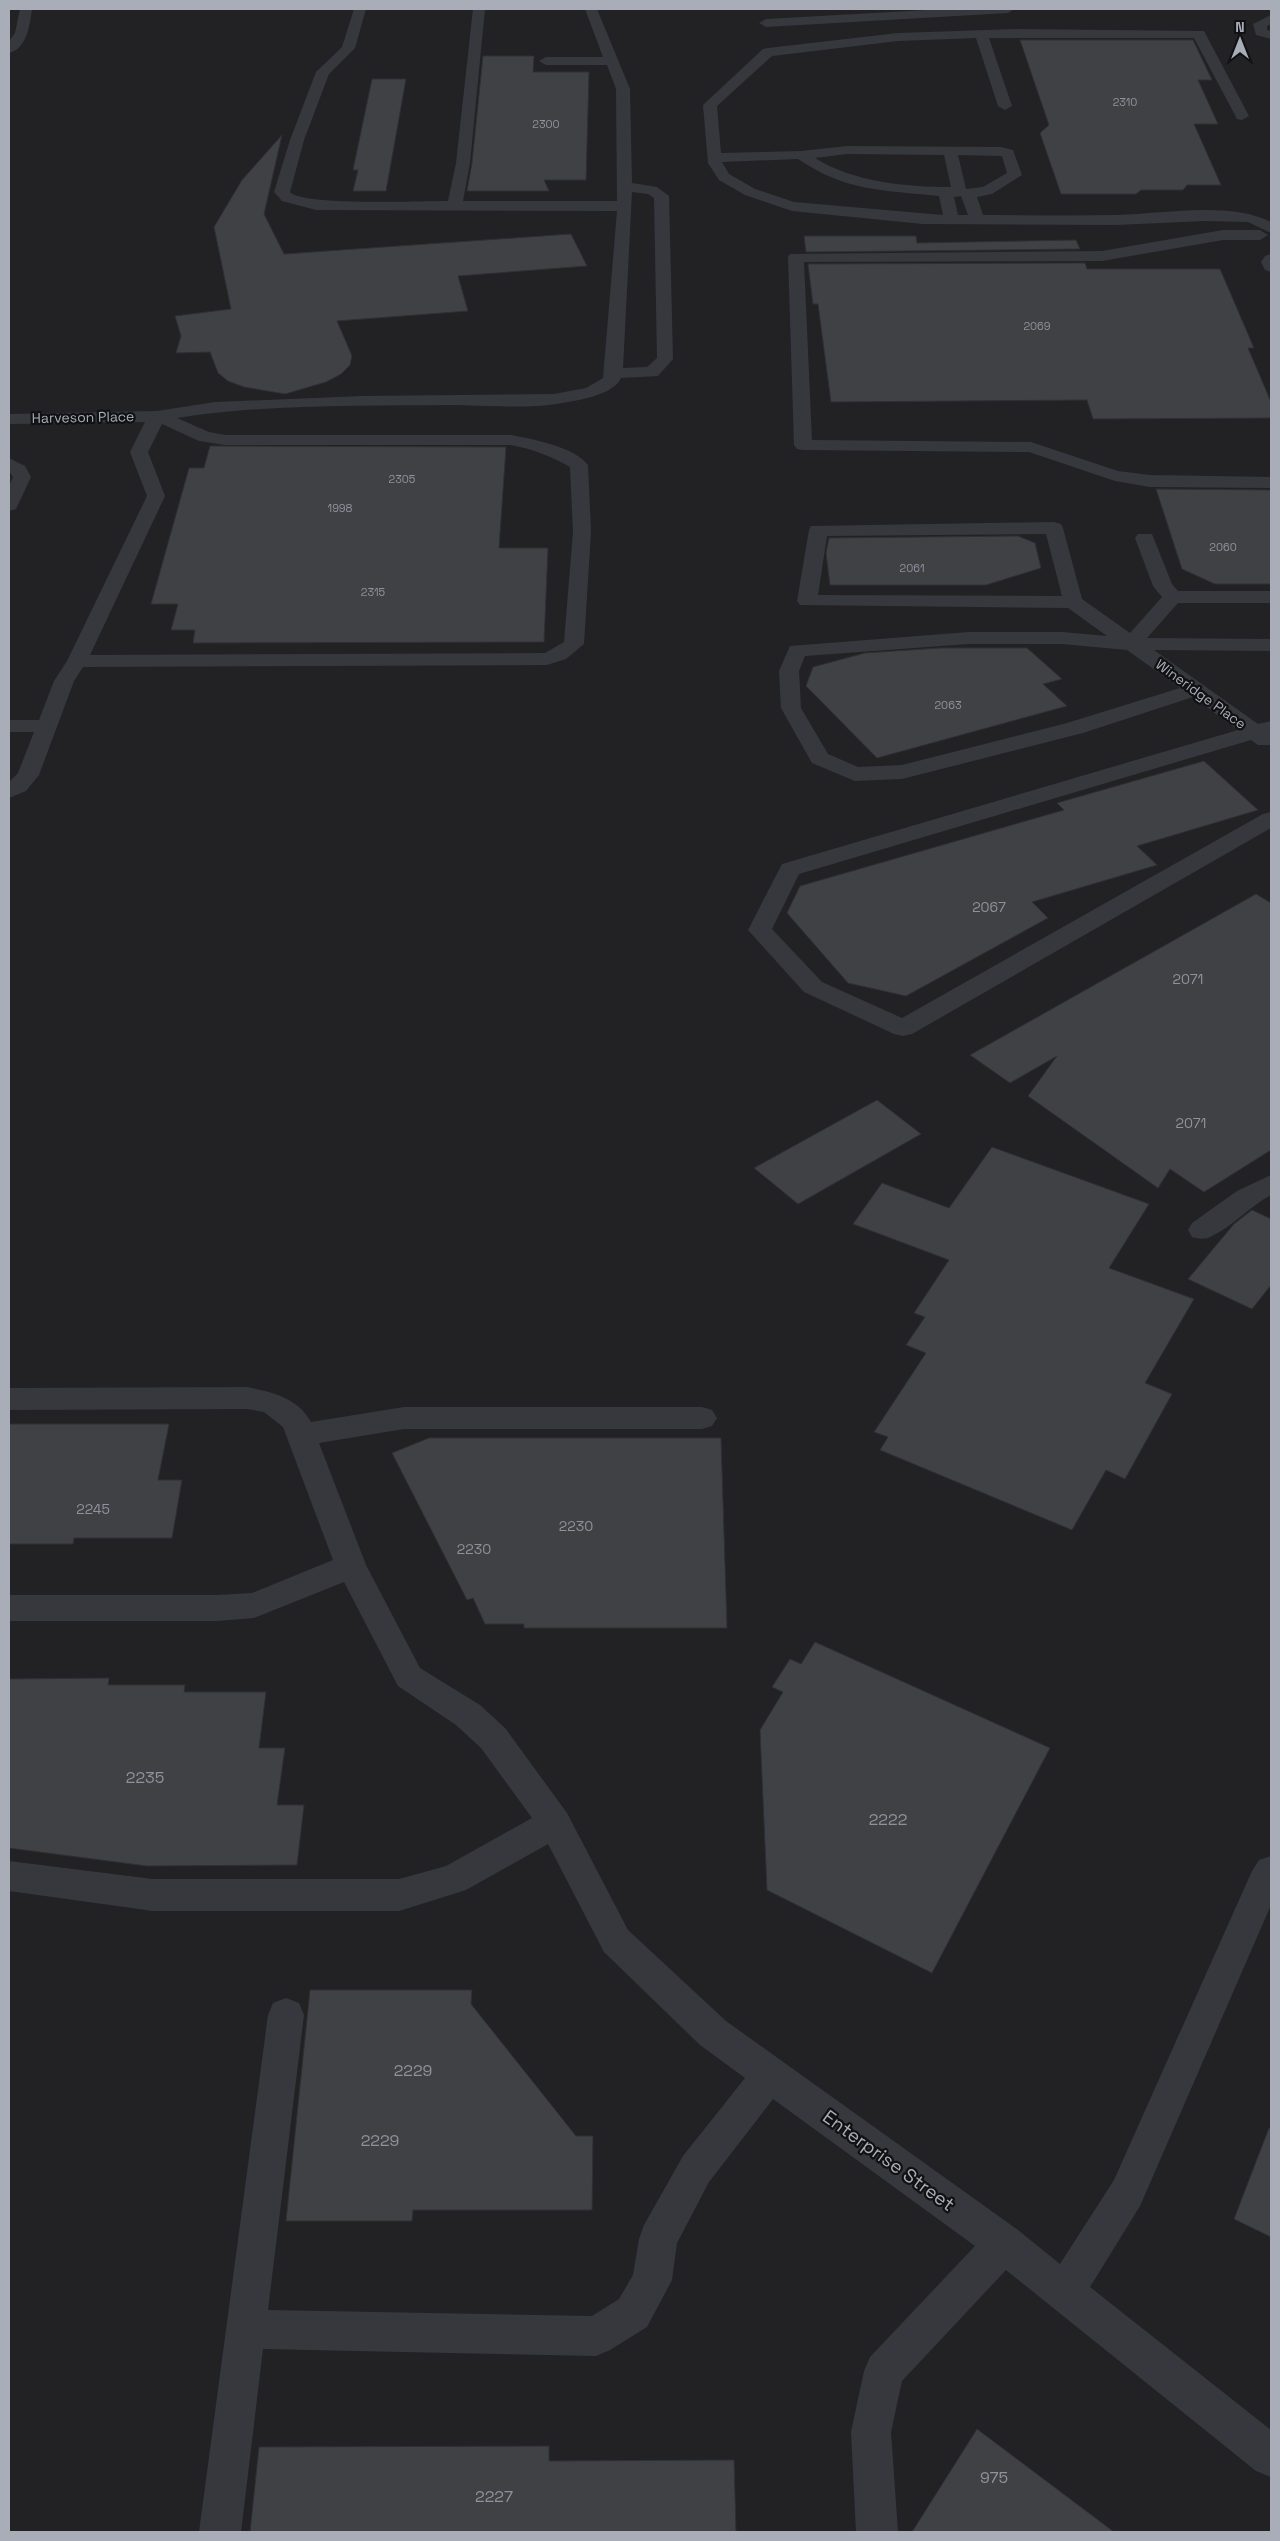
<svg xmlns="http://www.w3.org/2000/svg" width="1280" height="2541" viewBox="0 0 1280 2541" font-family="'Space Grotesk',sans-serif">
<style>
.built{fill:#222225}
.building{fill:#404145;stroke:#303034}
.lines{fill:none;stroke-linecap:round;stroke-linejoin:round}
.minor{fill:#37383d;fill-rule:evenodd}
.labels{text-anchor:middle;stroke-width:4.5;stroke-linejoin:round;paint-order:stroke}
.far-number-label{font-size:11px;fill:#8e929b}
.far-street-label{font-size:14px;fill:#a8adb8;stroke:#111113}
.number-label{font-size:14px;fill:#8e929b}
.near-number-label{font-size:16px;fill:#8e929b}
.near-street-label{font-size:19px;fill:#a8adb8;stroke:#111113}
</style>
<rect width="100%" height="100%" fill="#161618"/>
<path class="built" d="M9 9H1271V2532H9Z"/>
<path class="building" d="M1020 40H1193L1212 80H1198L1218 124H1194L1221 185H1187L1183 190H1141L1136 194H1061L1040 133 1049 125Z
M483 56H534L533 72H589L586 180H544L549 191H467L472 163Z
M372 79H406L386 191H353L358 170H353Z
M282 135 264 214 284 254 571 234 587 266 458 276 468 311 337 321 352 356 350 365 341 374 326 382 285 394 244 387 228 381 218 373 210 352 176 353 181 336 175 316 231 309 214 227 242 180Z
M804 236H916L917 243 1076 240 1080 249 806 252Z
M1085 263 1087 269H1220L1254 348H1248L1271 402V418L1093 419 1087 400 831 402 818 304H813L808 264Z
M210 446 506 447 499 548H548L544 642 193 643 195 630H171L178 604H151L189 468H204Z
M1156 489 1271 490V584H1215L1182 569Z
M1018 536 1035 543 1041 568 986 585H830L826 553 829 538Z
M940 648H1027L1062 679 1043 684 1067 706 877 758 806 686 813 667 865 653Z
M1204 761 1258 810 1137 846 1157 865 1032 902 1048 918 906 996 848 983 787 913 800 886 1064 810 1057 803Z
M1256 894 1271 903V1150L1204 1192 1170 1169 1158 1188 1028 1096 1057 1056 1010 1083 970 1055Z
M877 1100 921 1134 798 1204 754 1168Z
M992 1147 1149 1204 1109 1268 1194 1299 1145 1383 1172 1394 1125 1479 1106 1470 1072 1530 880 1450 888 1437 874 1432 926 1353 906 1345 925 1317 914 1313 949 1260 853 1224 882 1183 949 1208Z
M1252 1210 1271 1219V1285L1252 1309 1188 1279 1234 1224Z
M9 1424H169L158 1480H182L172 1538H74L73 1544H9Z
M429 1438H721L727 1628H524V1624H485L473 1598 467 1600 392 1453Z
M815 1642 1050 1748 932 1973 767 1890 760 1730 783 1692 772 1687 790 1659 801 1664Z
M109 1678 108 1685H185L184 1692H266L259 1748H285L277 1805H304L297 1865 147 1866 9 1848V1679Z
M310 1990H472L471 2004 576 2136H593L592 2210H413L412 2221H286Z
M1269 2128 1271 2129V2237L1234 2219Z
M977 2429 1114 2532H912Z
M549 2446V2461L734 2460 736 2532H250L259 2447Z"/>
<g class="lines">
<path class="minor" d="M20 9H32C30 24 27 49 9 53V41L15 33Z
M354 9H366L355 48 329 74 304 140 290 192C302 206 423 201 448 201L456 163 473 9H485L470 163 463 201H617L616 89 607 65H546L539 61 546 57H603L585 9H597L630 89 632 183 657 187 669 196 673 359 658 376 621 378C613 396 574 401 556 404 525 409 483 405 450 405 359 406 266 404 177 418L209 432 225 435H511C532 439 575 447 588 465L591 532 584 644 566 659 547 665 83 667 74 681 39 775 26 791 9 798V782L18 773 34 732H9V720H39L54 681 67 661 147 496 130 452 145 422 9 424V414L157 411 215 402 362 396 554 394 586 388 603 378 617 211 316 210 282 201 274 192 290 140 316 72 342 47ZM632 192 648 194 654 198 657 358 647 367 623 368ZM162 424 199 441 225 445H511C532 449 551 456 570 467L573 532 564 642 545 653 90 655 165 496 148 452Z
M945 9H1014L1008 13 766 27 759 23 766 19Z
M1271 15V24L1267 26V30L1271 31V39L1256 35 1253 24Z
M1016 29 1204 31 1249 116 1242 120 1237 119 1194 38H989L1012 106 1005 110 998 106 976 38 898 41 772 56 717 106 721 153 801 151 847 146 1001 147 1013 150 1022 175 992 194 977 197 983 215C1028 215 1072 216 1117 215 1163 214 1229 201 1271 222V233L1248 222 1205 221 1116 225 923 224 792 211 745 195 719 180 708 163 703 105 763 49 768 48 898 33ZM847 154 944 155 951 187C906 187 853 182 815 158ZM958 155 1002 156 1007 173 983 187 966 189ZM798 159C847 192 883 190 939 196L943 215 794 202 755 189 729 174 722 162ZM961 196 968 215H958L954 197Z
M1223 230H1260L1268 235 1260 240H1223L1102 261 804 262 812 440 1031 442 1118 471 1150 475 1271 477V488L1150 487 1115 481 1029 452 803 450 797 449 794 445 788 257 790 254 1102 251Z
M1271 254V272L1265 270 1261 262 1265 256Z
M9 458 25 466 31 477 18 505 16 509 9 511V486L13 477 9 471Z
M1054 522 1061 524 1063 528 1082 599 1130 633 1162 597 1153 586 1135 538 1138 534H1152L1172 584 1178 591H1271V603H1178L1147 638 1271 639V651L1154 650 1258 724 1271 721V745H1258L1251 740 799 874 772 929 822 982 902 1018 1263 814 1271 812V828L912 1034 903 1036 894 1034 804 992 748 930 782 864 1238 730 1193 697 1083 733 902 779 855 781 812 763 781 708 779 671 790 646 969 632H1062L1107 636 1068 608 800 605 797 601 809 530 811 526ZM1046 534 1062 596 818 595 827 536ZM969 644H1062L1127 650 1180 688 1067 723 902 765 858 767 828 754 801 708 799 671 805 656Z
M1271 1175V1195C1250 1206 1233 1226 1212 1236 1205 1240 1199 1239 1192 1237L1188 1230 1192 1223 1237 1191Z
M247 1387C273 1392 298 1398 311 1422L404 1407H702L712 1410 717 1418 712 1426 702 1429H404L319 1443 366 1565 420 1668 480 1705 505 1728 567 1813 628 1930 726 2021 1018 2230 1060 2264 1114 2180 1252 1871 1259 1860 1271 1856V1905L1140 2206 1090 2287 1271 2430V2477L1256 2471 1006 2270 902 2381 891 2432 898 2532H856L851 2432 864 2371 870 2357 975 2246 773 2099 709 2182 677 2243 672 2280 647 2327 610 2350 596 2356 263 2349 241 2532H199L268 2015 273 2003 286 1998 299 2003 304 2015 268 2310 592 2316 619 2299 633 2275 639 2239 644 2225 683 2156 745 2078 700 2045 604 1952 548 1844 466 1890 399 1911H153L9 1891V1861L153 1879H399L446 1866 532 1818 481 1748 456 1725 398 1686 344 1582 254 1618 217 1621H9V1595H217L252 1593 333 1560 283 1427 264 1412 247 1409 9 1410V1388Z"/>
</g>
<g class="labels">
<g class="far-number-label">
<text x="1125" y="106">2310</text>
<text x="546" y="128">2300</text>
<text x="1037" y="330">2069</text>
<text x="402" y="483">2305</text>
<text x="340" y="512">1998</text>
<text x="1223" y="551">2060</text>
<text x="912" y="572">2061</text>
<text x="373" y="596">2315</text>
<text x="948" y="709">2063</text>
</g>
<g class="far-street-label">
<text transform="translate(83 417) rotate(-1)" y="5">Harveson Place</text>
<text transform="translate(1201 694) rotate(36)" y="5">Wineridge Place</text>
</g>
<g class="number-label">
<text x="989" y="912">2067</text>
<text x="1188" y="984">2071</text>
<text x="1191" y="1128">2071</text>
<text x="93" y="1514">2245</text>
<text x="576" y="1531">2230</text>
<text x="474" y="1554">2230</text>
</g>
<g class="near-number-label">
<text x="145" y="1783">2235</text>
<text x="888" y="1825">2222</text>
<text x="413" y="2076">2229</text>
<text x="380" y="2146">2229</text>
<text x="994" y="2483">975</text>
<text x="494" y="2502">2227</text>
</g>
<g class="near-street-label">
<text transform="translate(889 2160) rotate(36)" y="7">Enterprise Street</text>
</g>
</g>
<rect width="1280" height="2541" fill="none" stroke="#a8adb8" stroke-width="20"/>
<g transform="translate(1240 40)" stroke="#111113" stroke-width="4" paint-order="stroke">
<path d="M0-4L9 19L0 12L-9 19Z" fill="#a8adb8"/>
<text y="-8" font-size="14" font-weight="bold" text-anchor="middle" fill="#a8adb8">N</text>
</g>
</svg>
